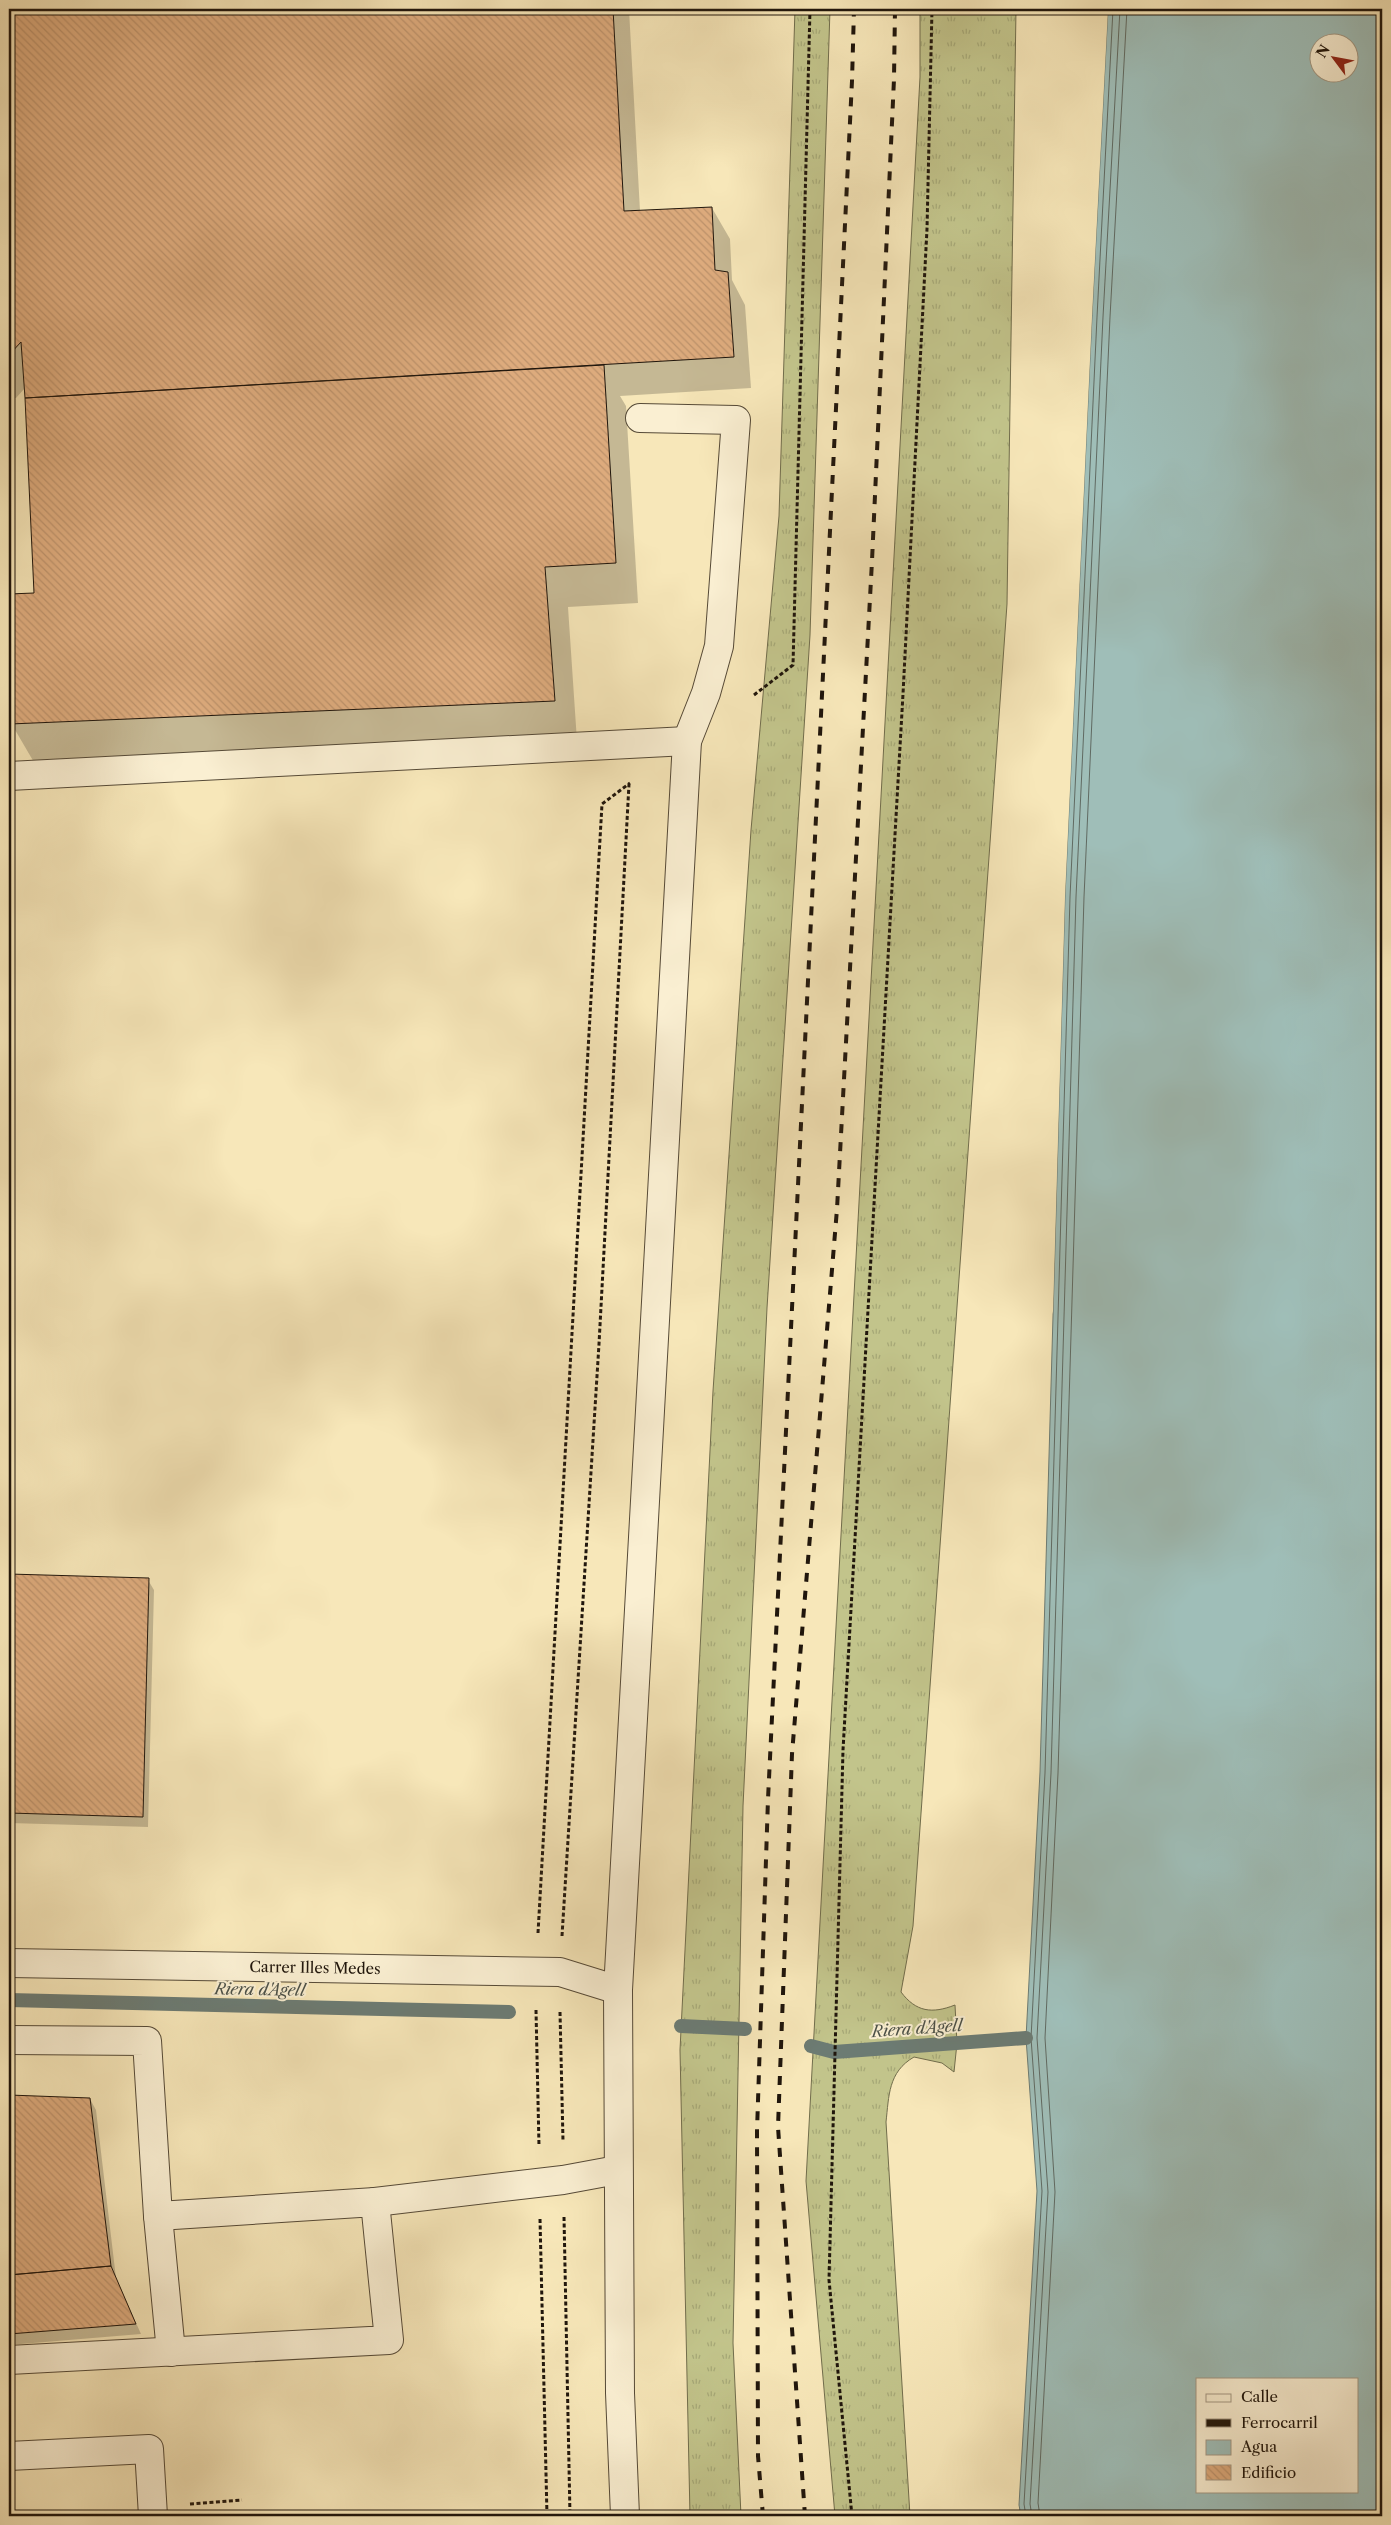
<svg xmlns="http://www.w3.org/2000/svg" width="1391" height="2525" viewBox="0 0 1391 2525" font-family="'Libre Caslon Text',serif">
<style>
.grass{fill:url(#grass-tufts);stroke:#716d4c}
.water{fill:#9fbeb8;stroke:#6c7b73;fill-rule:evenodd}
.pier{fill:#f7e7b9}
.shadow{fill:#0003}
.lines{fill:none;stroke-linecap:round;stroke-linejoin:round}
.shore{stroke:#606a62;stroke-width:1}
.stream{stroke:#6c7b73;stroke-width:14}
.building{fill:url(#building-back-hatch);stroke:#20160c}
.minor-casing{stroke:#564a37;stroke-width:30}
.path{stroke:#20160c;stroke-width:3;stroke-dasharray:4 2.5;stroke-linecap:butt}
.minor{stroke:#faefd2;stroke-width:28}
.rail{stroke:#20160c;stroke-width:4;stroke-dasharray:9 9;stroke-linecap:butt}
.labels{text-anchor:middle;stroke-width:4;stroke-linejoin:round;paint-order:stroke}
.street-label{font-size:15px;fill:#20160c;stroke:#faefd2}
.water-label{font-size:16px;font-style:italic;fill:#4c5148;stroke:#faefd2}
</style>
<defs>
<pattern id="grass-tufts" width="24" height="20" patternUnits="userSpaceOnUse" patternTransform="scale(1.25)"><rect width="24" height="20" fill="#c2c48b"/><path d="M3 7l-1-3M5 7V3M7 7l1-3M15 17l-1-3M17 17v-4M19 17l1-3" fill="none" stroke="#a6a877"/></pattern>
<pattern id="building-back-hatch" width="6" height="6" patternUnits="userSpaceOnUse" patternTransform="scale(1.25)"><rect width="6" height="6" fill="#ddab7d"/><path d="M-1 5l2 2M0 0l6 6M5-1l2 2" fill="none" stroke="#bd926b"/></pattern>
</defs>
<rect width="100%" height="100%" fill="#f7e7b9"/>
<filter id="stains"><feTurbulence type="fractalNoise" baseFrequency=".004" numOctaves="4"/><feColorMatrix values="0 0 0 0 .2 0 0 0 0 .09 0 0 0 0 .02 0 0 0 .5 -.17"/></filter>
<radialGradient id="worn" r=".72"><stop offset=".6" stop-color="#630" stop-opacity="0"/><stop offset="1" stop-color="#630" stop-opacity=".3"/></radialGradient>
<path class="grass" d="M795 9H830L810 635 767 1308 743 1806 733 2343 741 2516H690L680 2050 713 1391 751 830 779 516Z
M920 9H1016L1007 604 913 1926 901 1992C916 2012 932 2014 955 2005L957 2043 954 2072 942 2063 914 2057C888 2072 889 2096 886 2122L910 2516H835L806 2181 920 77Z"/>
<path class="water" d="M1108 9H1382V2516H1021L1019 2505 1037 2191 1026 2038 1040 1772 1065 896 1092 316ZM1318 42H1348V72H1318ZM1197 2379H1357V2491H1197Z"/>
<path class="pier" d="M1106 9H1108L1092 316 1065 896 1053 1311 1051 1317 1063 896 1089 316Z"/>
<path class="shadow" d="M9 9H629L640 211 712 208 730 239 732 280 745 305 751 388 620 396 626 406 638 603 568 607 577 741 35 764 11 723 9 689V595H36L25 388 16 398 9 397Z
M9 1575 148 1580 154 1590 148 1827 9 1823Z
M9 2097 90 2099 96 2110 116 2278 141 2334 9 2345Z"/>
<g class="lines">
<path class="shore" d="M1026 2516 1024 2504 1042 2191 1031 2038 1045 1773 1070 897 1097 317 1113 9
M1032 2516 1030 2504 1048 2192 1037 2038 1051 1773 1076 897 1103 317 1120 9
M1040 2516 1038 2503 1055 2192 1045 2038 1058 1773 1084 897 1110 317 1127 9"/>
<path class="stream" d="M9 2000 509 2012
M681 2026 745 2029
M811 2046 834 2052 1026 2038"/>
</g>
<path class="building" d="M9 9H613L624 211 712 207 715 270 728 272 734 357 25 398 21 342 9 355Z
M604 365 616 563 545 567 555 701 10 724 9 594 34 593 25 398Z
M9 1574 149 1578 143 1817 9 1813Z
M9 2095 90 2098 111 2266 9 2275Z
M111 2266 136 2324 9 2334V2275Z"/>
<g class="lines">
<g class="minor-casing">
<g id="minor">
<path d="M9 776 687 741"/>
<path id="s1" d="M9 1963 560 1972 618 1990"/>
<path d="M9 2040 147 2041 158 2216 171 2352"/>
<path d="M375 2202 563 2180 617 2170"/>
<path d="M9 2360 389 2340 375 2202 158 2216"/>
<path d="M9 2456 149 2449 153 2516"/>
<path d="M625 2516 620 2393 618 1990 687 741 706 693 719 646 736 420 640 418"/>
</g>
</g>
<path class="path" d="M754 695 793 665 810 9
M538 1933 602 804 630 783
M562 1936 599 1344 629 784
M536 2010 539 2146
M560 2012 563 2141
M564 2217 570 2516
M540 2219 547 2516
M190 2504 242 2500
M852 2516 829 2280 843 1750 903 694 927 229 932 9"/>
<use href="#minor" class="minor"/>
<path class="rail" d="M763 2516 758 2456 757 2131 768 1799 852 81 854 9
M805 2516 778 2127 792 1754 837 1209 872 561 894 79 895 9"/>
</g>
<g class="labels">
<g class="street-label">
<text dy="5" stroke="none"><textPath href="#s1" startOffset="306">Carrer Illes Medes</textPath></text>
</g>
<g class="water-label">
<text transform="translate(260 1989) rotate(1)" y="6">Riera d'Agell</text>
<text transform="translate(917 2028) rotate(-4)" y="6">Riera d'Agell</text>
</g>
</g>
<rect width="1391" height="2525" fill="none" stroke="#f7e7b9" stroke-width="30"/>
<rect x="10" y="10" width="1371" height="2505" fill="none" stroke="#20160c" stroke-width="2.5"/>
<rect x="15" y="15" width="1361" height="2495" fill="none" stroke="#20160c"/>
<rect x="1196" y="2378" width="162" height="115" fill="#faefd2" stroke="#a39883"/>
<rect x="1206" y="2394" width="25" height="8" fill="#faefd2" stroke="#a39883"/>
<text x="1241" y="2402" font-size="15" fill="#20160c">Calle</text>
<rect x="1206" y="2419" width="25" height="8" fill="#20160c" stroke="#a39883"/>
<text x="1241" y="2428" font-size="15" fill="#20160c">Ferrocarril</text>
<rect x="1206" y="2440" width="25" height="15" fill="#9fbeb8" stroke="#a39883"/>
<text x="1241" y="2452" font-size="15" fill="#20160c">Agua</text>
<rect x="1206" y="2465" width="25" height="15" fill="url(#building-back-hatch)" stroke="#a39883"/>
<text x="1241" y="2478" font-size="15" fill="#20160c">Edificio</text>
<g transform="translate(1334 58) rotate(302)"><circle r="24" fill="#faefd2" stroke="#a39883"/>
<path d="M0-4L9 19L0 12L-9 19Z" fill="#8f2418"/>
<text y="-8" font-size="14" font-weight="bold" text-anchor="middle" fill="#20160c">N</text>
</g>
<rect width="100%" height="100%" filter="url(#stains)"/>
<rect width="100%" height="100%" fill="url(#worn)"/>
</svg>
